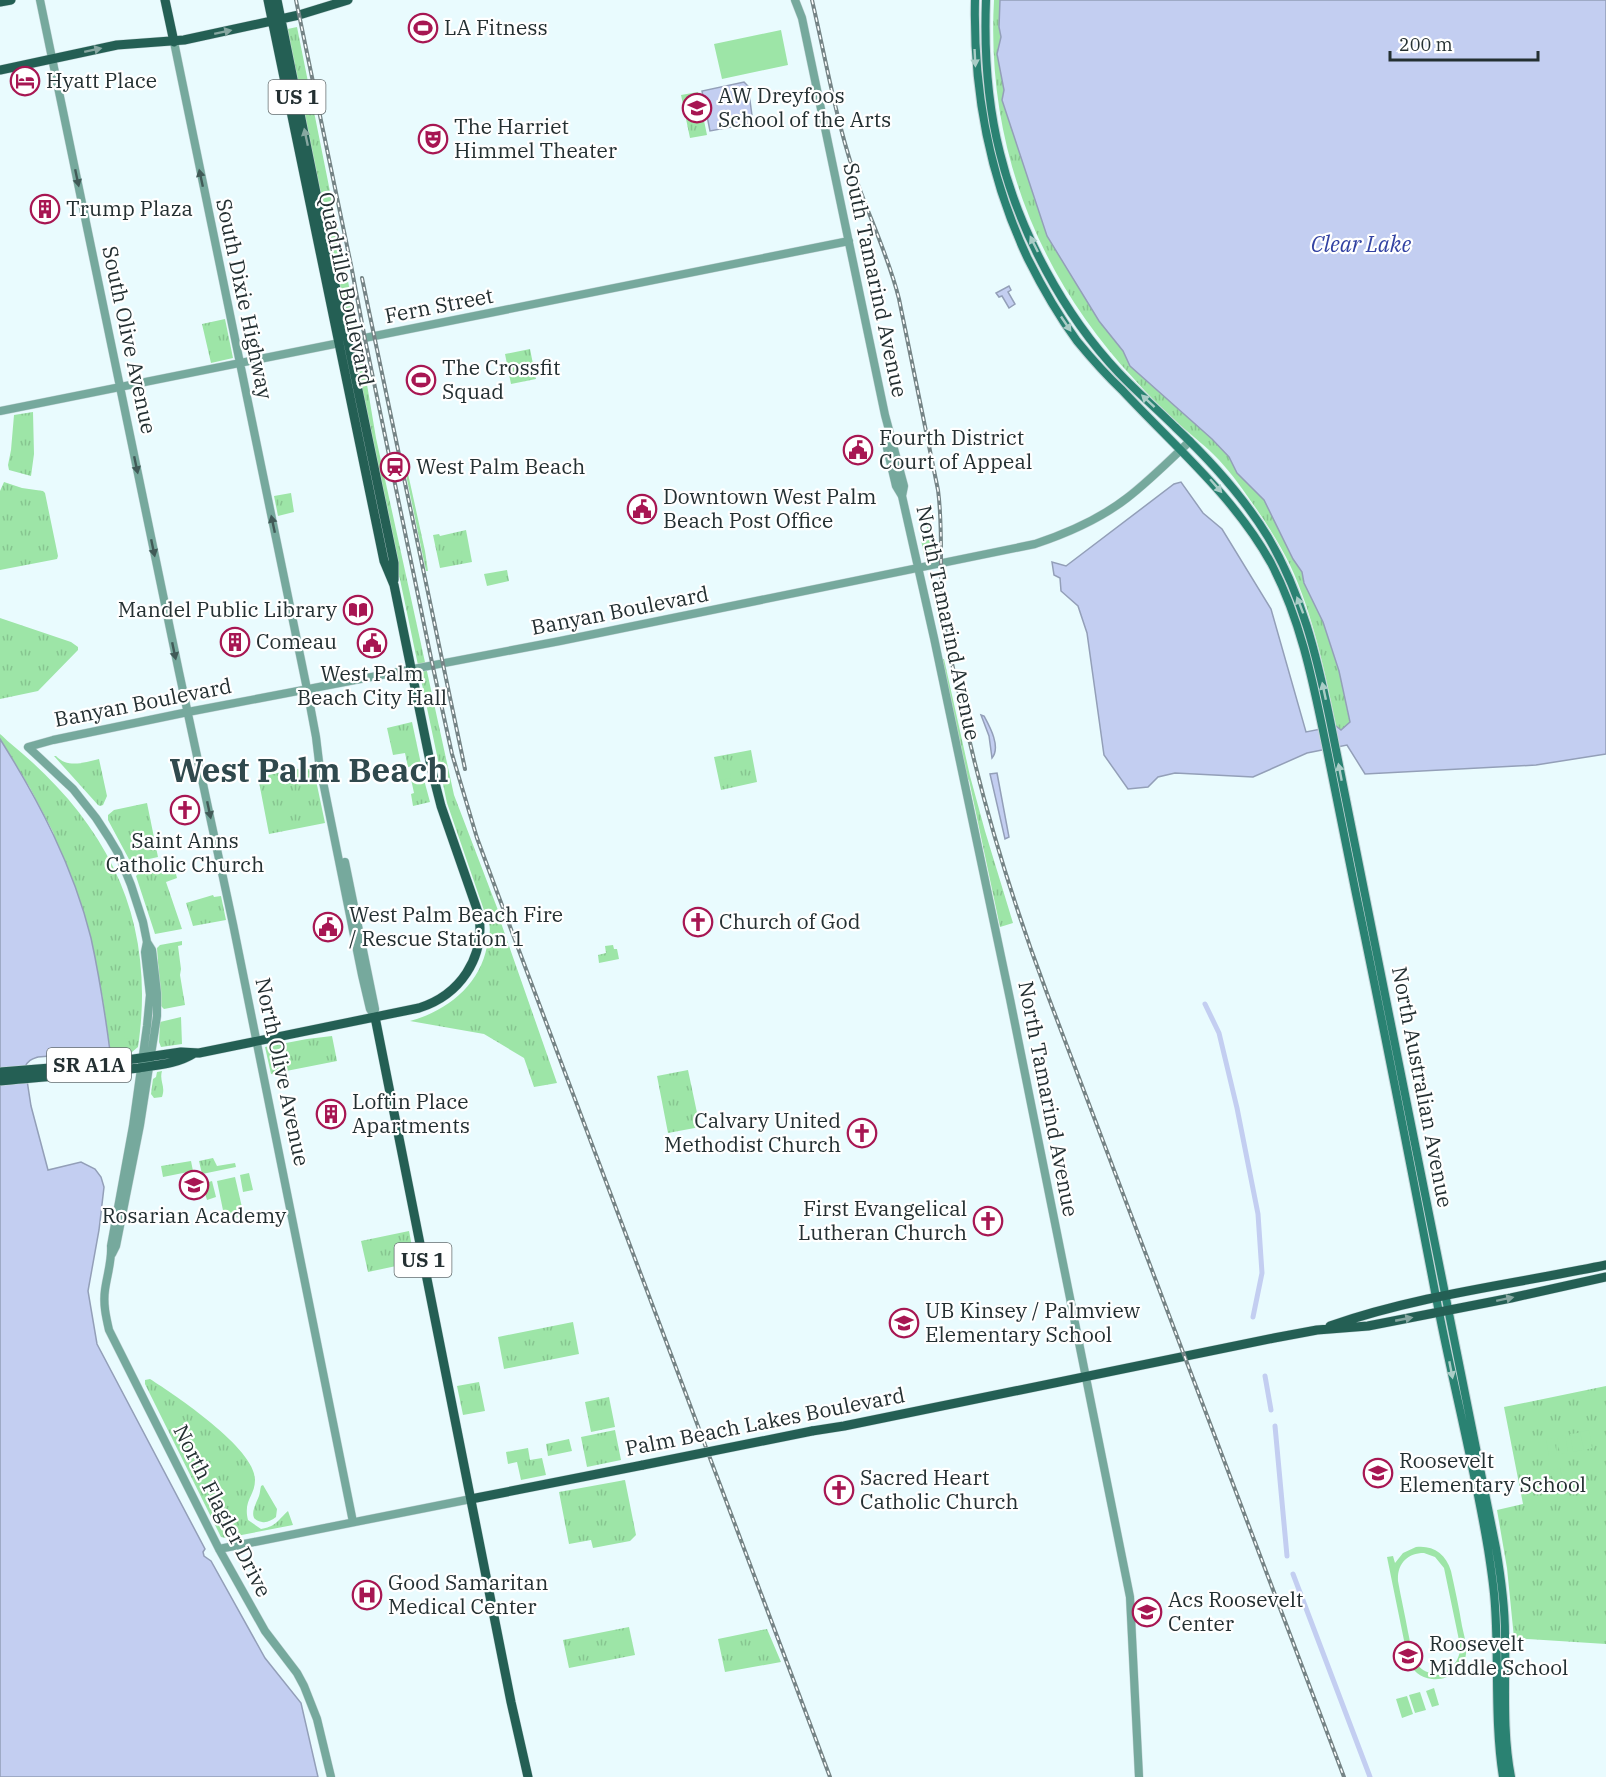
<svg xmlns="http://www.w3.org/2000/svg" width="1606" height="1777" viewBox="0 0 1606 1777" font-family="'IBM Plex Serif',serif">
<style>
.grass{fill:url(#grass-tufts)}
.pitch{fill:#9de5a7;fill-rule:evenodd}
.water{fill:#c3cef1;stroke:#939fb8;stroke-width:1.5}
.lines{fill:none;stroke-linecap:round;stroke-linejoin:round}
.canal{stroke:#c3cef1;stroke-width:5}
.tertiary-casing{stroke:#c6d6d9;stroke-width:9}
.secondary-casing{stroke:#c6d6d9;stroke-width:10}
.primary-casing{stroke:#c6d6d9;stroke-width:10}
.tertiary{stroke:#76a99d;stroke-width:8}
.secondary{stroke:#2a8272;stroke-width:8}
.primary{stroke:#245f54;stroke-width:9}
.rail-casing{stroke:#758486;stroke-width:4}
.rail{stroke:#fff;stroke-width:1.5;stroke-dasharray:4.5;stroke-linecap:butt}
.primary-bridge-casing{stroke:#c6d6d9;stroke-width:10;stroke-linecap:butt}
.primary-bridge{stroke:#245f54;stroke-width:9}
.oneway{fill:#87a7a1}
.oneway2{fill:#aacdc7}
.oneway3{fill:#415a57}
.labels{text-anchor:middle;stroke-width:4.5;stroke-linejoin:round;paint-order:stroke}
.shield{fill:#fff;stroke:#666e70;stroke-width:1.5}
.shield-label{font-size:20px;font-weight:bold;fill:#243032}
.poi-label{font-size:21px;fill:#243032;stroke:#fff;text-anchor:start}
.street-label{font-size:21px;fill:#243032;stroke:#fff}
.water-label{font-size:22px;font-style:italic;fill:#3242a2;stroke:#fff}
.town-label{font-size:33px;font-weight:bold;fill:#30494d;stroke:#fff}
</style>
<defs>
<pattern id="grass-tufts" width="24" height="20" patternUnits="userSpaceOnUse" patternTransform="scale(1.5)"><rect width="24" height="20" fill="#9de5a7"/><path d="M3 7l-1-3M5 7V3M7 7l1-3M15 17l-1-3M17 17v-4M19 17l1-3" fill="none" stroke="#87c590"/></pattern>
</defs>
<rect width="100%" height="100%" fill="#e9fbfe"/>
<path class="grass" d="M994 0H1000L999 27 1001 37 997 54 1004 90 1002 100 1099 321 1123 351 1130 366 1212 439 1229 457 1237 473 1264 500 1293 559 1302 572 1304 583 1323 622 1339 671 1350 723 1341 730 1336 726C1325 672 1313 614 1290 565 1281 546 1267 524 1255 507 1244 491 1232 474 1219 460 1207 447 1192 436 1179 424 1163 410 1148 395 1134 379 1036 274 986 143 994 0Z
M297 27 358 331 376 438 454 795 501 918 488 922 447 803 300 104 278 31Z
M698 92 707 135 690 138 681 95Z
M225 319 233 358 211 363 202 324Z
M530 349 536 379 511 384 505 354Z
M33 412 34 454 31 476 9 470 8 465 11 450 14 415Z
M407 469 425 551 428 571H426L405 470Z
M4 482 22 488 43 491 45 493 58 556 57 559 0 570V491Z
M291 493 294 512 278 516 274 496Z
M928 504H929L932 553 928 557 924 555 920 535 927 534Z
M466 530 472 562 440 568 433 535 439 534 440 536Z
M507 570 509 581 487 586 484 574Z
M0 618 71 642 78 647V650L38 691 0 699Z
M941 659H944L970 776 985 831 1013 923 1000 927 969 780 966 779Z
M412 722 421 764 408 767 405 753 393 755 387 728Z
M0 734C4 737 6 740 10 743 108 823 157 919 138 1047L132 1052 111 1056 102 994 53 832 30 788 0 739Z
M751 750 757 782 721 790 714 757Z
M54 756H56C68 769 85 762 99 759L107 796 103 805 100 806 98 805Z
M313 766 325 823 269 834 258 777Z
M423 776 430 802 413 806 411 794 414 793 411 779Z
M147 803 158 857 131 863 108 820V815L114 810Z
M174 866 177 878 166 882 182 929 155 934 136 876 139 873Z
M213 895 214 897 221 896 226 920 193 926 186 903Z
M500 920 557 1083 534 1087 524 1058 484 1034 410 1021C447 1011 480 985 487 946 489 938 491 931 489 923Z
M182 941V945L178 946 181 969 180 975 185 1005 164 1009 161 1006 157 948 160 945Z
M613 945 614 949H617L619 959 599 963 598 955 606 953 605 946Z
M181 1017 182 1044 161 1047 159 1042 160 1022Z
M332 1036 337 1061 271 1074 265 1047 307 1039Z
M688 1070 700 1127 668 1133 657 1076Z
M162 1071C159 1081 166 1086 162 1097L154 1098 151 1094 153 1079 156 1077 157 1072Z
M213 1158 217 1166 235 1163 236 1167 202 1174 199 1161Z
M191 1161 193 1171 163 1177 161 1166Z
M409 1231 415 1262 368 1272 361 1241Z
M573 1322 579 1354 504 1369 498 1337Z
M150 1379C175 1395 256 1449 255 1480 255 1496 243 1500 248 1520L261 1529C277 1526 277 1521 288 1511L293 1525 226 1538 221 1537 145 1384V1380Z
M479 1382 485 1411 463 1415 457 1386Z
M1606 1386V1644L1514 1638 1507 1568 1497 1510 1523 1504 1504 1407Z
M609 1397 615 1427 591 1432 585 1402Z
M615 1430 621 1460 587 1467 581 1437Z
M569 1439 572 1451 548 1456 546 1444Z
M528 1448 530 1460 542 1458 546 1475 521 1480 517 1462 508 1464 506 1452Z
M625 1480 636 1535 630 1541 593 1548 591 1540 569 1544 559 1492Z
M263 1485 277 1509 276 1517C272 1520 267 1523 262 1522 246 1520 256 1504 259 1496 260 1493 260 1490 261 1486Z
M629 1627 635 1655 569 1668 563 1640Z
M767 1629 781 1662 725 1672 718 1639Z"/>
<path class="pitch" d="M781 30 788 65 722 79 714 44Z
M727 759 731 778 720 780 716 761Z
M131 1020 133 1038 125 1039 123 1021Z
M249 1173 253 1190 243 1192 240 1175Z
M235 1177 244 1216 225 1220 217 1181Z
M212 1181 216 1197 207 1200 202 1184Z
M1589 1430 1592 1448 1584 1450 1580 1432Z
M1578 1433 1582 1450 1573 1452 1570 1434Z
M1565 1435 1568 1453 1560 1454 1557 1437Z
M1554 1438 1557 1455 1549 1457 1546 1439Z
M1571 1466 1574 1483 1566 1485 1563 1468Z
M1560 1468 1564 1486 1556 1487 1552 1470Z
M1416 1547C1433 1545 1446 1554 1451 1571 1455 1589 1459 1608 1462 1626 1464 1635 1467 1645 1466 1654 1464 1670 1448 1681 1432 1679 1420 1678 1412 1670 1408 1660L1387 1557 1393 1556 1395 1563 1403 1553ZM1424 1553 1435 1557 1444 1568 1460 1645C1462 1673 1426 1685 1414 1659 1411 1651 1410 1640 1408 1632 1405 1615 1401 1598 1398 1581 1397 1564 1407 1553 1424 1553Z
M1434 1688 1439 1705 1432 1707 1426 1691Z
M1420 1692 1426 1710 1415 1713 1409 1695Z
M1407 1696 1413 1714 1402 1718 1396 1699Z"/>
<path class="water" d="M1000 0H1606V754L1536 765 1365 774 1347 745 1307 753 1253 777 1175 773 1158 777 1148 787 1128 789 1104 755 1087 633 1078 606 1061 591 1060 578 1054 575 1052 562 1066 566 1174 484 1181 482 1203 513 1222 529 1271 609 1306 732 1336 726 1341 730 1350 722 1339 671 1323 622 1304 583 1302 572 1293 559 1264 500 1237 473 1229 457 1212 439 1130 366 1123 351 1099 321 1047 236 1002 100 1004 90 997 54 1001 37 999 27Z
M744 82 748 86 753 123 710 131 702 91Z
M1009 286 1011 290 1008 292 1015 304 1009 308 1002 296 999 297 996 293Z
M981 715 984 716C990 727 1001 747 992 758L989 736Z
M0 739C39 801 73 866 91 938 99 975 105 1013 110 1051L38 1057C32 1059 28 1060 25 1067L31 1106 48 1170 81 1162 95 1169 101 1177 104 1187 99 1230 88 1291 97 1344 205 1549 203 1552 204 1556 211 1561 265 1658 301 1703 318 1777H0Z
M997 773 1009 837 1005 839 990 774Z"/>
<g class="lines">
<path class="canal" d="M1205 1004 1219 1033 1237 1108 1258 1214 1262 1273 1253 1317
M1265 1376 1271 1410
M1275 1426 1287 1556
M1293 1574 1370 1777"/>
<g class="tertiary-casing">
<path id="tertiary" d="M40 0 179 672 233 924 353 1522
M795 0 802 18 885 415 904 486 902 496
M174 42 307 689 316 737 319 762 362 975 370 1009 375 1017
M0 411 849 241
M890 436 887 448 896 486 902 496 934 638 1010 999 1130 1597 1139 1777
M345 862 375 1009
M112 1254 116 1246 140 1125 157 1016V993L152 950 147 942
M219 1549 471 1499
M331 1777 317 1719 304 1686 297 1673 265 1631 219 1549 109 1330C106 1317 103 1304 105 1290 107 1275 112 1261 111 1246L133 1126 147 1026 150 995 145 952 147 942 143 922 131 885 118 853 109 838 96 818 73 789 28 747 53 740 188 712 560 641 1035 544C1068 533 1100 519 1127 498 1149 481 1169 461 1190 441"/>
</g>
<g class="secondary-casing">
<path id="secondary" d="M975 0C973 90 989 177 1028 259 1042 287 1058 315 1077 341 1091 358 1106 375 1122 390 1174 446 1233 495 1271 563 1301 620 1313 682 1326 745 1336 795 1346 845 1356 894 1384 1028 1410 1162 1436 1297 1452 1381 1474 1464 1488 1549 1491 1568 1494 1587 1495 1606 1499 1663 1494 1720 1503 1777
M986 0C984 52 987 102 1000 153 1019 231 1064 315 1119 373 1137 392 1157 409 1175 427 1210 460 1243 496 1268 537 1302 594 1317 657 1330 720L1496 1548C1501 1577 1505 1606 1505 1635 1506 1683 1502 1730 1511 1777"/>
</g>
<g class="primary-casing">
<path id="primary" d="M165 0 174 42
M277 0 331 267 348 342 394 563V580
M0 2 11 0
M0 70 117 45 184 40 299 15 348 0
M375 1017 511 1702 528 1777
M0 1072 100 1064 181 1052 199 1053 419 1008C460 995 485 958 479 915L441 806 432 771 394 585 384 561 268 0
M0 1081C46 1076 93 1074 139 1068 157 1065 177 1064 193 1054
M1330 1326C1419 1295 1514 1284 1606 1265
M812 1431 844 1426 1274 1338 1317 1330 1368 1326 1511 1298 1606 1277
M471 1499 643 1465"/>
</g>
<use href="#tertiary" class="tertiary"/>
<use href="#secondary" class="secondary"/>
<use href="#primary" class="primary"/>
<g class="rail-casing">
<path id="rail" d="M296 0 351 265 365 339 431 658 452 754 477 838 497 892 830 1777
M812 0C825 56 835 115 853 170 867 213 888 254 899 299L938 490C944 534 938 579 944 622 948 652 957 682 963 712 984 809 1013 903 1048 996L1344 1777
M362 278 465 769"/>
</g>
<use href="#rail" class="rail"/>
<g class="primary-bridge-casing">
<path id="primary-bridge" d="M643 1465 812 1431"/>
</g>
<use href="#primary-bridge" class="primary-bridge"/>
</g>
<defs><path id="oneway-solid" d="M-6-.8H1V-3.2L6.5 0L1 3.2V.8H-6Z" transform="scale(1.5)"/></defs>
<g class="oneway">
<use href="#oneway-solid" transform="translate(223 32) rotate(-12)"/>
<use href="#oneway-solid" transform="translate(93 50) rotate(-12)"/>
<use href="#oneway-solid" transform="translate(306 137) rotate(-102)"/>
<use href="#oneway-solid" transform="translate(1505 1299) rotate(-12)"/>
<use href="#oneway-solid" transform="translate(1404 1319) rotate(-11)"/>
</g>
<g class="oneway2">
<use href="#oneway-solid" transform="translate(975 58) rotate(87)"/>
<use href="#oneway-solid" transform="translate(1034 244) rotate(-116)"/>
<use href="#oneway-solid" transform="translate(1066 324) rotate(56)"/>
<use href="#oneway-solid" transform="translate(1148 401) rotate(-137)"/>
<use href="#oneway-solid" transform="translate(1216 486) rotate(49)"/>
<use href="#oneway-solid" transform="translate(1300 605) rotate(-111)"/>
<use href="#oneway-solid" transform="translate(1324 691) rotate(-102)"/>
<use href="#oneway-solid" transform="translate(1340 772) rotate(-101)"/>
<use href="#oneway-solid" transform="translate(1451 1370) rotate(79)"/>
</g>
<g class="oneway3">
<use href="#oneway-solid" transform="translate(77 178) rotate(78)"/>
<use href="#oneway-solid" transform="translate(201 178) rotate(-102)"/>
<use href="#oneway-solid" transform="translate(136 465) rotate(78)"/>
<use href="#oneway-solid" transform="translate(273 524) rotate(-102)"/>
<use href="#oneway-solid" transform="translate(153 548) rotate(78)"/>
<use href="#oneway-solid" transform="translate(174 651) rotate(78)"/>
<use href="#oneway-solid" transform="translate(209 810) rotate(78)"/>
</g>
<defs>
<g id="stadium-ring" transform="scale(1.5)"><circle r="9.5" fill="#fff" stroke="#a71652" stroke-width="1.5"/><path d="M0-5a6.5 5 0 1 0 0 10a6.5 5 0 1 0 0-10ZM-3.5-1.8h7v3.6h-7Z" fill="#a71652"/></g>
<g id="hotel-ring" transform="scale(1.5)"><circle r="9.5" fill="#fff" stroke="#a71652" stroke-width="1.5"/><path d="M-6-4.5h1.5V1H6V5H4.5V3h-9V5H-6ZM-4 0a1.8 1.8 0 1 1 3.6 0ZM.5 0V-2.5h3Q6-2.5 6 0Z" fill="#a71652"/></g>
<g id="school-ring" transform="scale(1.5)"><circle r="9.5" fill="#fff" stroke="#a71652" stroke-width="1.5"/><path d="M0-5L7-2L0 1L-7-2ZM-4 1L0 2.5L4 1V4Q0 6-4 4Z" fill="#a71652"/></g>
<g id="theatre-ring" transform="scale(1.5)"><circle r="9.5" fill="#fff" stroke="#a71652" stroke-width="1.5"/><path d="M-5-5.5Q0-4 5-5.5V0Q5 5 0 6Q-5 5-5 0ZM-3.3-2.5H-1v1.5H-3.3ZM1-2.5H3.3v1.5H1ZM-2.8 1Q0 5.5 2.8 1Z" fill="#a71652"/></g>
<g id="building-ring" transform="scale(1.5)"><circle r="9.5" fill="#fff" stroke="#a71652" stroke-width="1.5"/><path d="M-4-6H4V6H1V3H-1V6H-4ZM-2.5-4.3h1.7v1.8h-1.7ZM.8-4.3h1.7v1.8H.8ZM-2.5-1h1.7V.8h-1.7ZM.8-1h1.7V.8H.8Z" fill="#a71652"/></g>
<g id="civic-ring" transform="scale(1.5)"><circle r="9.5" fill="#fff" stroke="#a71652" stroke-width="1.5"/><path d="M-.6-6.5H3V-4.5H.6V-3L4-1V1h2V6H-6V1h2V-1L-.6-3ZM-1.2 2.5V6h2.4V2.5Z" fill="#a71652"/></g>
<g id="station-ring" transform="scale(1.5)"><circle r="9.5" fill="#fff" stroke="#a71652" stroke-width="1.5"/><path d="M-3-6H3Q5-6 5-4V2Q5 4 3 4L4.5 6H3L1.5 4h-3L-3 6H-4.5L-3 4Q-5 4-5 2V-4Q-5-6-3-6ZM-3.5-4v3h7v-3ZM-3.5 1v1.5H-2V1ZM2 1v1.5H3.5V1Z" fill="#a71652"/></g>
<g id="library-ring" transform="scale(1.5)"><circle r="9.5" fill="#fff" stroke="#a71652" stroke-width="1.5"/><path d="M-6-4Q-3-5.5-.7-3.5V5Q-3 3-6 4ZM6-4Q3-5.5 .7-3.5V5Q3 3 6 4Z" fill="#a71652"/></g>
<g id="church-ring" transform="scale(1.5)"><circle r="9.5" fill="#fff" stroke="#a71652" stroke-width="1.5"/><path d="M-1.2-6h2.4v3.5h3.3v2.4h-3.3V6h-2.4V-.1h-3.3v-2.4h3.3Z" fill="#a71652"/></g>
<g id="hospital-ring" transform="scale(1.5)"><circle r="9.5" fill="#fff" stroke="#a71652" stroke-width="1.5"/><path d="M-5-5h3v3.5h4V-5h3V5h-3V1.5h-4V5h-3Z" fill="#a71652"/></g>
</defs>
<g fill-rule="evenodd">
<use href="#stadium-ring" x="423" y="28"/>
<use href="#hotel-ring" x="25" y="81"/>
<use href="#school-ring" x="697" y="108"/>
<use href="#theatre-ring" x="433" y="139"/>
<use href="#building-ring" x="45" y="209"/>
<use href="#stadium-ring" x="421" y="380"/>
<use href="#civic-ring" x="858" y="450"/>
<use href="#station-ring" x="395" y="467"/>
<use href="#civic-ring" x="642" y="509"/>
<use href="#library-ring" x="358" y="610"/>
<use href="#building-ring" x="235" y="642"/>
<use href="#civic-ring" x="372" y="643"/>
<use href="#church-ring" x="185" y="810"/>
<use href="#church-ring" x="698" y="922"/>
<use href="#civic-ring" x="328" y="927"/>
<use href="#building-ring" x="331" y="1114"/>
<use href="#church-ring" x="862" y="1133"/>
<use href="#school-ring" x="194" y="1185"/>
<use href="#church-ring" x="988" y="1221"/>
<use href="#school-ring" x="904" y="1323"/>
<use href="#school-ring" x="1378" y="1473"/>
<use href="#church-ring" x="839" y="1490"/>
<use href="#hospital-ring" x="367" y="1595"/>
<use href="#school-ring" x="1147" y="1612"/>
<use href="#school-ring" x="1408" y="1656"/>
</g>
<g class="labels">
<g class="shield">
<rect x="268.5" y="80" width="57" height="34" rx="4.5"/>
<rect x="47" y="1048" width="84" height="34" rx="4.5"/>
<rect x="394.5" y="1243" width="57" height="34" rx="4.5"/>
</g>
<g class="shield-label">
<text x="297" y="104">US 1</text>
<text x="89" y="1072">SR A1A</text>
<text x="423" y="1267">US 1</text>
</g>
<g class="poi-label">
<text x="444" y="35">LA Fitness</text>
<text x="46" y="88">Hyatt Place</text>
<text x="718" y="103">AW Dreyfoos<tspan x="718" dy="24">School of the Arts</tspan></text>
<text x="454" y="134">The Harriet<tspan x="454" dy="24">Himmel Theater</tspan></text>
<text x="66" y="216">Trump Plaza</text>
<text x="442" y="375">The Crossfit<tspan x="442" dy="24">Squad</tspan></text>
<text x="879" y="445">Fourth District<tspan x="879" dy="24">Court of Appeal</tspan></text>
<text x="416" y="474">West Palm Beach</text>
<text x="663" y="504">Downtown West Palm<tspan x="663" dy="24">Beach Post Office</tspan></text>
<text x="337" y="617" text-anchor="end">Mandel Public Library</text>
<text x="256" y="649">Comeau</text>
<text x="372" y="681" text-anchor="middle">West Palm<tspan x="372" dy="24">Beach City Hall</tspan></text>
<text x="185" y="848" text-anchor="middle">Saint Anns<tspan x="185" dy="24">Catholic Church</tspan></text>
<text x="349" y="922">West Palm Beach Fire<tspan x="349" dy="24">/ Rescue Station 1</tspan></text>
<text x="719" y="929">Church of God</text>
<text x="352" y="1109">Loftin Place<tspan x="352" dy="24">Apartments</tspan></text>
<text x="841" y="1128" text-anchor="end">Calvary United<tspan x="841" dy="24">Methodist Church</tspan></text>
<text x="967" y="1216" text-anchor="end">First Evangelical<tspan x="967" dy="24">Lutheran Church</tspan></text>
<text x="194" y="1223" text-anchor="middle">Rosarian Academy</text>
<text x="925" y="1318">UB Kinsey / Palmview<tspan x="925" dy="24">Elementary School</tspan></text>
<text x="1399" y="1468">Roosevelt<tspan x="1399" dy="24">Elementary School</tspan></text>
<text x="860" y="1485">Sacred Heart<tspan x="860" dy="24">Catholic Church</tspan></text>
<text x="388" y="1590">Good Samaritan<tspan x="388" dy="24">Medical Center</tspan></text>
<text x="1168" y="1607">Acs Roosevelt<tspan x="1168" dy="24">Center</tspan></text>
<text x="1429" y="1651">Roosevelt<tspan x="1429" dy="24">Middle School</tspan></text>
</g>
<g class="street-label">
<text transform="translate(875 280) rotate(78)" y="7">South Tamarind Avenue</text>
<text transform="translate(346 289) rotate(78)" y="7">Quadrille Boulevard</text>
<text transform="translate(244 299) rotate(78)" y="7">South Dixie Highway</text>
<text transform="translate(439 306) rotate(-11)" y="7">Fern Street</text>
<text transform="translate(129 340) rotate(78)" y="7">South Olive Avenue</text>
<text transform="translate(620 611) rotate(-11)" y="7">Banyan Boulevard</text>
<text transform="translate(948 623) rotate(78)" y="7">North Tamarind Avenue</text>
<text transform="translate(143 703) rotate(-11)" y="7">Banyan Boulevard</text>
<text transform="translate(282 1072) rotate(78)" y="7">North Olive Avenue</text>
<text transform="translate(1422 1087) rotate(79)" y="7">North Australian Avenue</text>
<text transform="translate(1048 1099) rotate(79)" y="7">North Tamarind Avenue</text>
<text transform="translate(765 1422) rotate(-11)" y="7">Palm Beach Lakes Boulevard</text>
<text transform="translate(222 1511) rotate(63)" y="7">North Flagler Drive</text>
</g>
<g class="water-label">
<text x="1361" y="252">Clear Lake</text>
</g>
<g class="town-label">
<text x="309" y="782">West Palm Beach</text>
</g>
</g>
<path d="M1390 51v9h148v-9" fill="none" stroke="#243032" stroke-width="3"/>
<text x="1399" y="51" font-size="18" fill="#243032" stroke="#ffffff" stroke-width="4.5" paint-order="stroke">200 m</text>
</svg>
